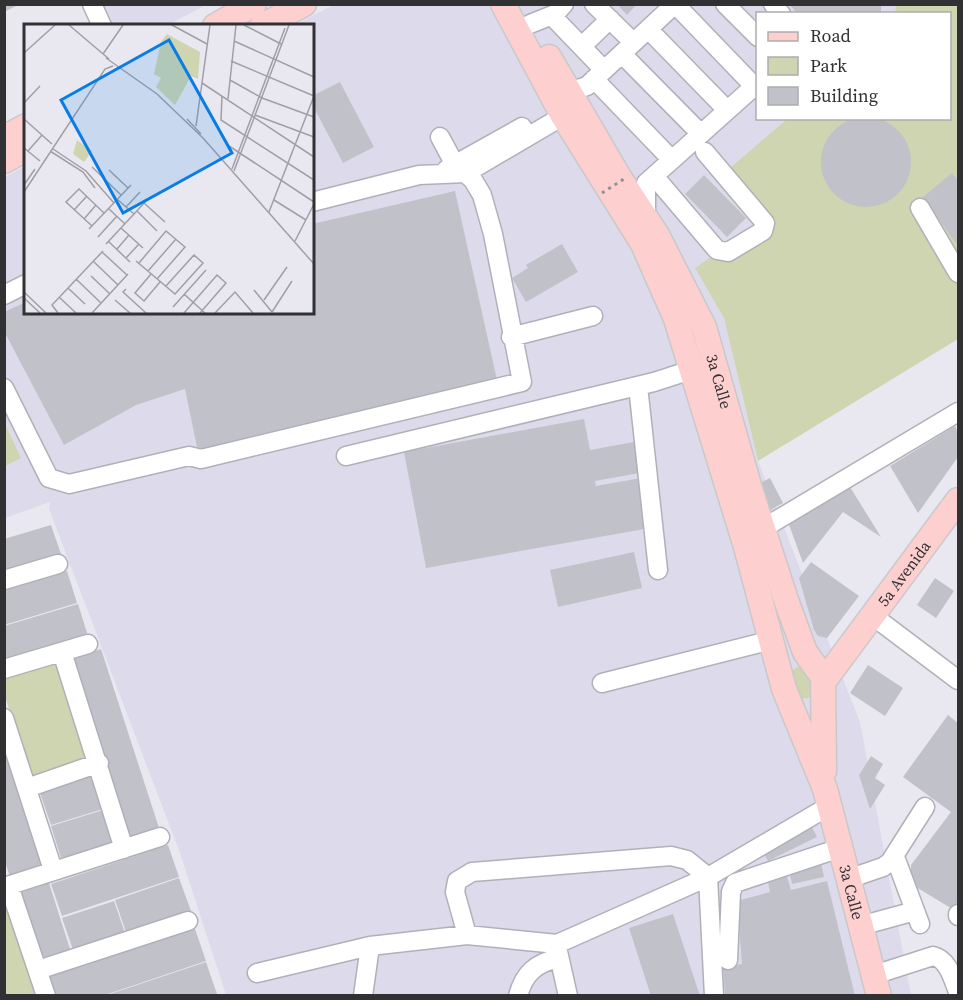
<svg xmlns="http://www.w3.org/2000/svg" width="963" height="1000" viewBox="0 0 963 1000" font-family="'Source Serif 4',serif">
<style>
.built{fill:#dddbeb}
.green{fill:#ced5b0}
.building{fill:#c1c1c9}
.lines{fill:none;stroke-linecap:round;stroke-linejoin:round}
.minor-casing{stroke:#b1b0b8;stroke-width:21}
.major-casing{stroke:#c9c9ca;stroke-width:27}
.minor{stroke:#fff;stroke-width:18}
.major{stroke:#fdcfcf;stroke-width:24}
.path-bridge{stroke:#919197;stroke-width:3;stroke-dasharray:3 4.5;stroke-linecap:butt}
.labels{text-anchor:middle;stroke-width:6;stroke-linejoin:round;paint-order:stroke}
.street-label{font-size:16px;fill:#313134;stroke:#fff}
.inset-road{fill:none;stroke:#9f9fa5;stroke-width:1.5}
.view{fill:#0a7de4;fill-opacity:0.15;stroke:#0a7de4;stroke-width:3}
.inset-edge{fill:none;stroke:#313134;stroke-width:3}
</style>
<rect width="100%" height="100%" fill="#e9e8f1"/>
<path class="built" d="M336 4 896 5 895 13 758 14V118L787 119 731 167 766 220 696 268 724 318 758 461 860 722 911 995H226L180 853 49 509 50 502 5 518V177L25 166 26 312H312V26L294 25Z
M93 5H206L166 26 101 25Z"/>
<path class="green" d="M896 5H958V339L758 461 724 318 695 268 766 220 731 167 787 119 950 118V14L895 13Z
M5 424 21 458 5 466H4Z
M59 660 91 761 31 780 5 696 4 677Z
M809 666 814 697 798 699 788 674 797 667Z
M4 897 38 995 5 996Z"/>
<path class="building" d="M4 4H20L4 12Z
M617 4H637L627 15Z
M789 4H881V14H798Z
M340 82 374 147 343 163 312 104V96Z
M821 162a45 45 0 1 1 90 0a45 45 0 1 1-90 0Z
M952 173 958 181V246L923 197Z
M704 175 746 218 727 237 685 194Z
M455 191 497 380 198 452 185 389 136 405 64 445 4 331V312L26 302V312H312V224Z
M562 244 578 272 526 302 512 278 528 268 526 265Z
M584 419 590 450 639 441 645 472 595 481 596 486 641 478 650 528 426 568 404 452Z
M955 426 958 433V457L918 513 890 466Z
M770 478 783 503 768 511 754 486Z
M850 487 881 537 843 512 803 563 788 522Z
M51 525 62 557 4 575V539Z
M634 552 642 588 558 607 550 570Z
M811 562 859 596 827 638 818 636 814 630 799 578Z
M67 571 77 603 4 625V590Z
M935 578 954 591 936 618 917 605Z
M78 604 88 636 4 662V626Z
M101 649 160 831 128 841 68 659Z
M868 665 903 688 885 716 850 693Z
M948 715 958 723V904L954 910 911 884V865L951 812 903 777Z
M4 750 43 866 10 877 4 858Z
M871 756 883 764 875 778 885 785 870 809 859 775Z
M93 776 103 809 51 825 40 793Z
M103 810 113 842 61 858 51 826Z
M810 823 817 837 768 861 761 848Z
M168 845 179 877 62 916 51 884Z
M821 862 824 877 792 884 789 869Z
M785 870 791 890 827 881 855 996H725L723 967 742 964 737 901 770 892 766 872Z
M179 878 191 911 126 932 115 900Z
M49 883 70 949 38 959 17 894Z
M114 901 125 933 73 950 62 918Z
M673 914 700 996H651L629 928Z
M195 929 206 961 102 996H50L44 976Z
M206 962 217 994 107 996V995Z"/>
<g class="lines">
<g class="minor-casing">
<path id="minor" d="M92 4 102 26
M564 4 555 14V19L604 70
M594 4 633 42
M675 4 754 86
M725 4 758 37
M773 4 781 14
M530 24 555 14
M648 29 727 110
M582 46 610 19
M622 54 701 134
M594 79 672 160
M569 92 587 86 675 4
M447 169 522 127
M654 176 717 250 728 252 763 231 765 223 705 152
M312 202 419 175 466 173 563 116
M920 208 958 273
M646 219V183L758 83
M4 295 26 284
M511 337 593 316
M638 386 658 570
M4 388 49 478 69 484 189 456 201 459 522 382 493 234 482 195 473 180 454 163 440 137
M346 456 654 382 691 370
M762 529 958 412
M4 580 58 564
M873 616 958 680
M62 652 124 849
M4 669 88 644
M602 683 772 640
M4 718 53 870
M27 788 99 763
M895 857 920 924
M848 879 883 867 890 862 925 807
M9 886 46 996
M4 887 160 837
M958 914V916
M860 926 915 911
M557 947 568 996
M728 960 731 892 735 883 840 848
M38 970 188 921
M257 973 370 946 467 935 557 944 708 877 687 860 671 856 472 872 457 881 455 892 467 935
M874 975 933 956C948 959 953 979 958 992
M363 996 370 946
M518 996C524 973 536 963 559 958
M714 996 708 877 829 806"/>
</g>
<g class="major-casing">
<g id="major">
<path id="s1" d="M503 4 563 116 643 244 676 319 746 547 784 689 825 789 879 996"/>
<path d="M215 26 254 4"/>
<path d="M262 26 304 4"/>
<path id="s2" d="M549 57 619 177 657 235 704 327 750 489 786 600 805 652 823 677 824 771"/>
<path d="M4 138 26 126"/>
<path d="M4 161 26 149"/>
<path id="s3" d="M824 681 958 500"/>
</g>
</g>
<use href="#minor" class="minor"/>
<use href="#major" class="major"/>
<path class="path-bridge" d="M602 193 627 177"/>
</g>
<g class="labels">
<g class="street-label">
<text dy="6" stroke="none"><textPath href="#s2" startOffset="368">3a Calle</textPath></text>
<text dy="6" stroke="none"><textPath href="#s3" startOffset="134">5a Avenida</textPath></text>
<text dy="6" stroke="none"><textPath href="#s1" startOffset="960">3a Calle</textPath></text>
</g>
</g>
<g transform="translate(24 24)">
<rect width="290" height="290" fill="#e9e8f1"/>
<path d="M143 10 176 28 174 55 167 52 151 81 132 63 137 54 130 50 137 18ZM53 116 68 127 60 138 49 130Z" fill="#ced5b0"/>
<path class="inset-road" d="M45 1 85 35M148 1 183 20M220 1 257 20M210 17 290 53M0 29 31 1M79 30 99 1M82 34 133 70 179 114 290 240M207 37 290 72M206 56 238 74 290 93M178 59 290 133M198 72 197 96 290 156M204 75 212 1M0 79 16 62M231 91 290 113M0 95 28 120M163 95 177 110M172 102 186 1M202 120 290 178M0 124 16 137M29 125 62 147 90 179M4 127 18 111M26 127 59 148 71 164M68 143 97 171M208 145 261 4M85 146 104 164M210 147 265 1M0 161 11 145M0 168 81 45 89 42M93 175 110 190M250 176 282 196M120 179 141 198M102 183 116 168M85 185 101 200M50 186 63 172M113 187 133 207M245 188 290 72M60 195 72 181M68 202 42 178 55 165 80 189M97 204 119 224M65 205 107 161M74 213 93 192M84 217 106 238M271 217 290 180M82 220 123 176M93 225 105 211M78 228 103 251M102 234 115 220M69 237 94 261M112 237 151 270 179 239 170 231 142 262M115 239 142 207 161 223 133 255M124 247 152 215M127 250 111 269 120 277 136 258M67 252 86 270M52 255 77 279M44 264 61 280M102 265 99 268 122 289M230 266 248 288M0 268 22 289M160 270 181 289M35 273 52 289M0 274 16 289M91 276 106 289M240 276 263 243M149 283 182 246M248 288 268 257M34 289 28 281 79 227M68 289 104 250M160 289 193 251 202 259 176 289M191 289 211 268 229 289"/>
<path class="view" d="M145 16 208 129 99 189 37 76Z"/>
<rect width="290" height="290" class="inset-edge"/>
</g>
<rect width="963" height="1000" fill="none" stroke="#313134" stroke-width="12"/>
<rect x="756" y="12" width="195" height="108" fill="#ffffff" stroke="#adadae" stroke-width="1.5"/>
<rect x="768" y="32" width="30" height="9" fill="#fdcfcf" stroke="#adadae" stroke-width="1.5"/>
<text x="810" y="42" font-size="18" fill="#313134">Road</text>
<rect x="768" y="57" width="30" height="18" fill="#ced5b0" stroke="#adadae" stroke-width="1.5"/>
<text x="810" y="72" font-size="18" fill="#313134">Park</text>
<rect x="768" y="87" width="30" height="18" fill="#c1c1c9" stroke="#adadae" stroke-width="1.5"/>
<text x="810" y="102" font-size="18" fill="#313134">Building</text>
</svg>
